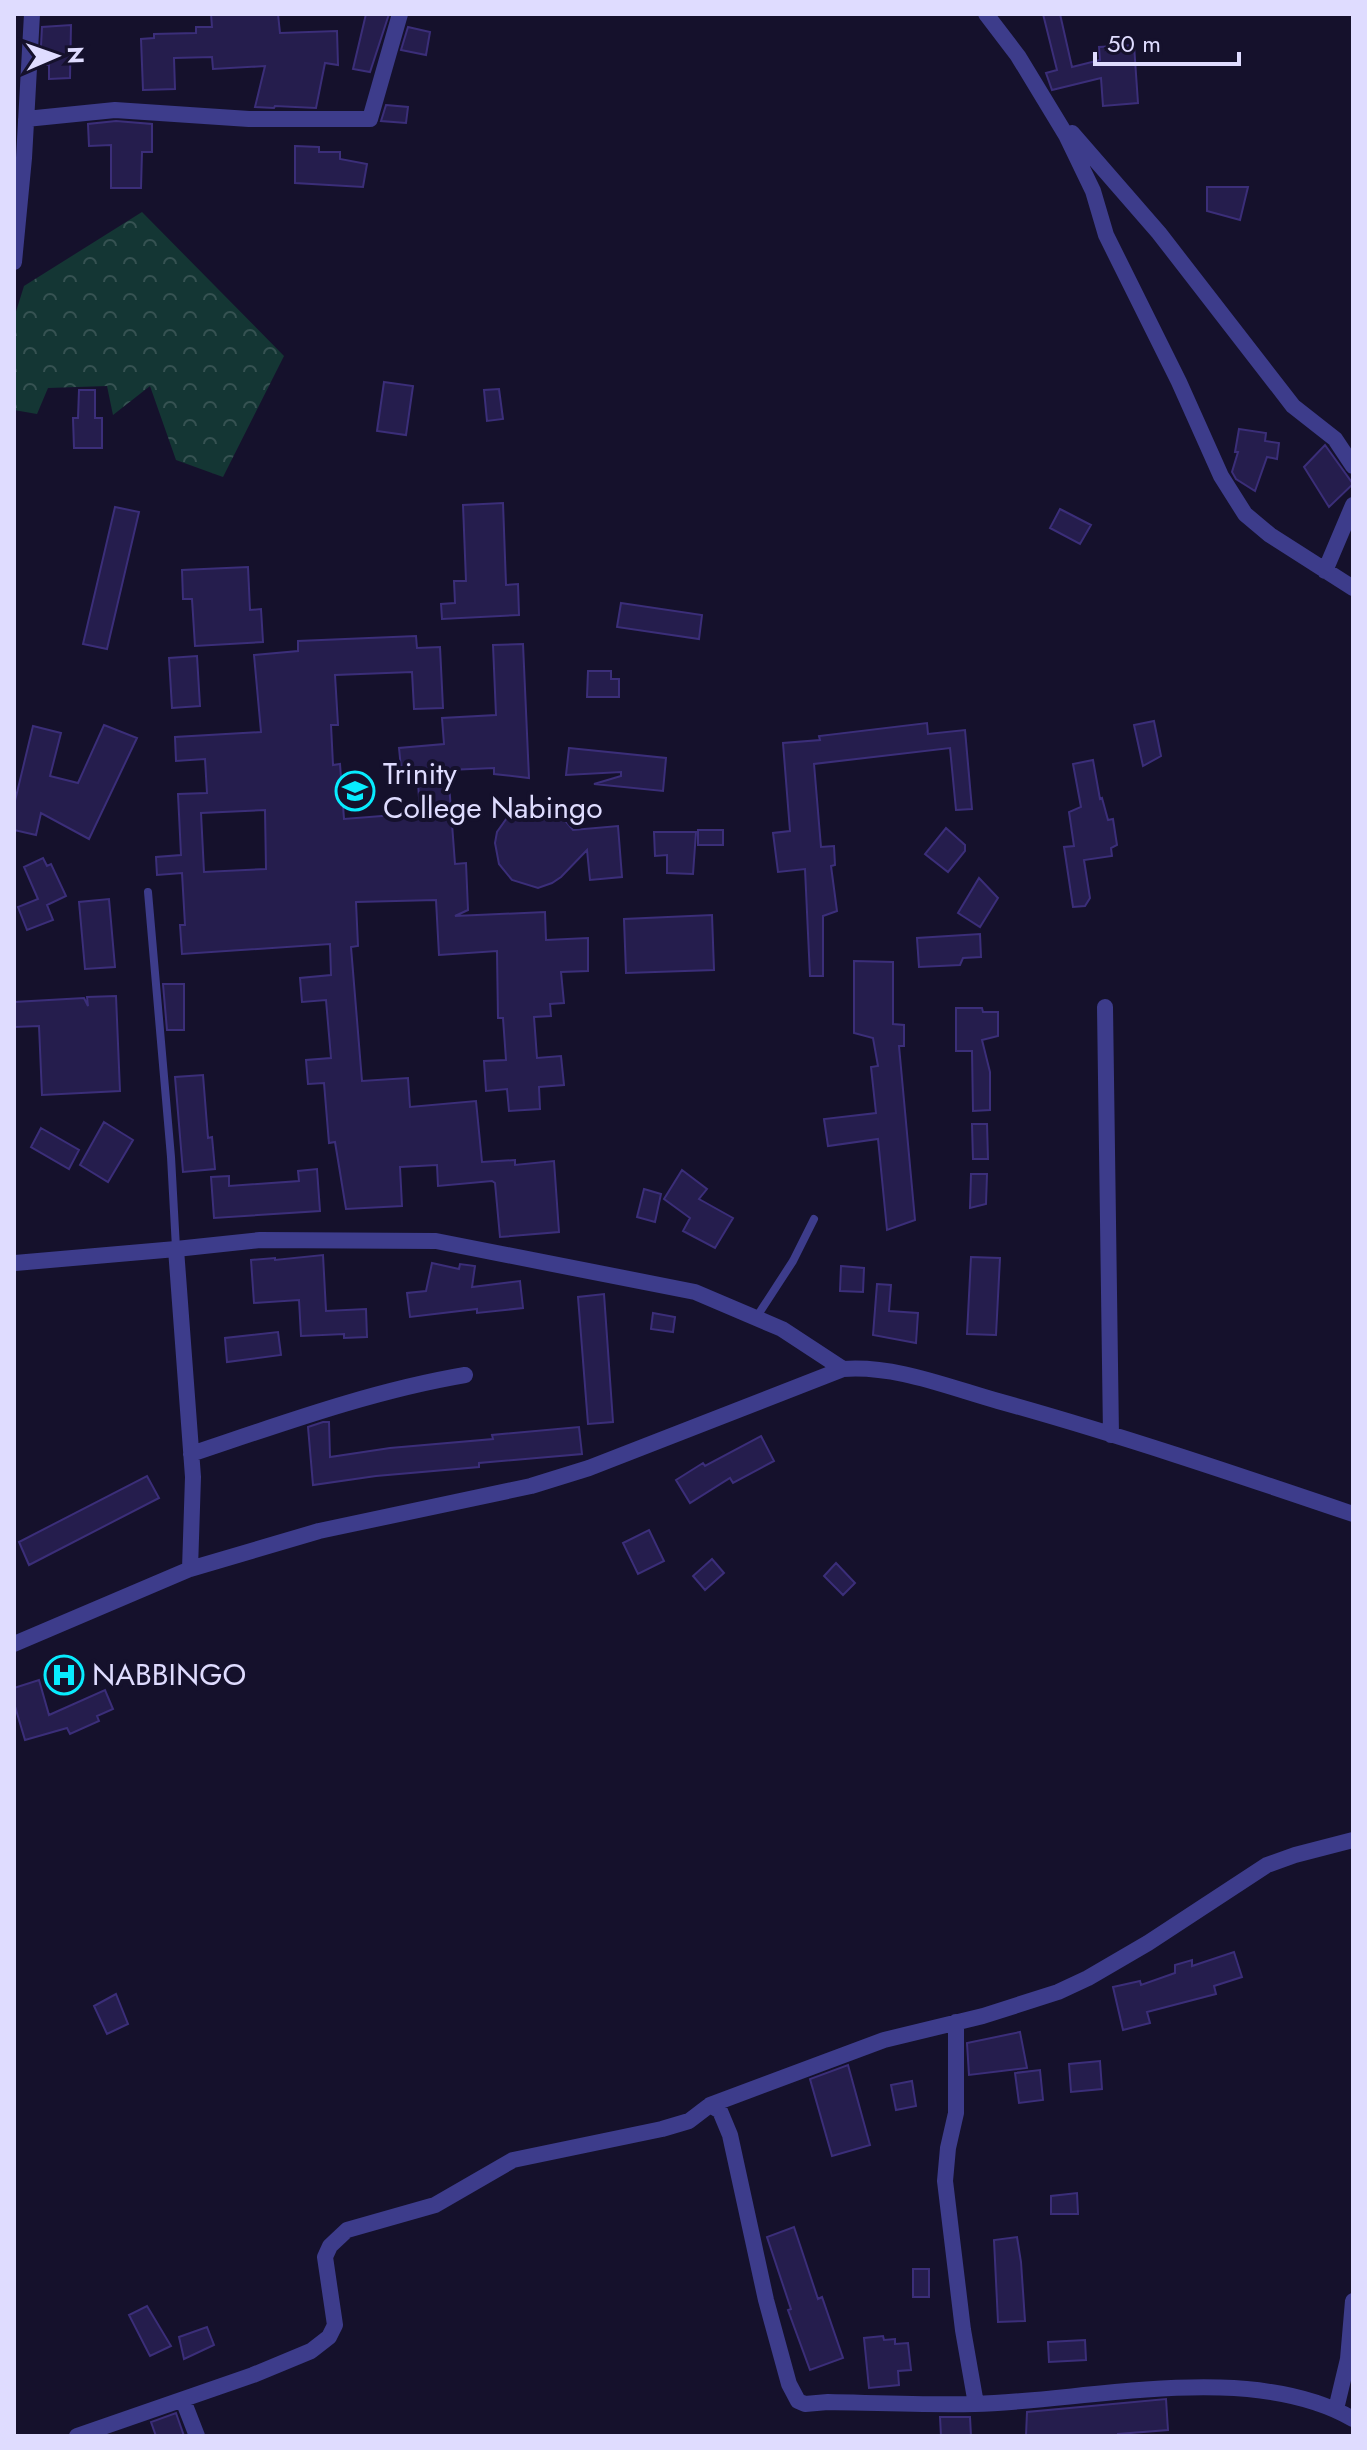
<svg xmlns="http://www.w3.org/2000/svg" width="1367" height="2450" viewBox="0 0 1367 2450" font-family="Jost,sans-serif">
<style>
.forest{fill:url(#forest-crowns)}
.building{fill:#251d4d;stroke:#3b2e79;stroke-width:2;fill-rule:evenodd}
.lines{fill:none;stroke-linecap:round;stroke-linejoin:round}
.service{stroke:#3d3c8b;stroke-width:8}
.minor{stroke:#3d3c8b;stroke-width:16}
.labels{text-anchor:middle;stroke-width:8;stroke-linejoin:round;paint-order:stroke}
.poi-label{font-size:30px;fill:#dfdcff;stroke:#15112c;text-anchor:start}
</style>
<defs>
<pattern id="forest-crowns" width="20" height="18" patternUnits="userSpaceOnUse" patternTransform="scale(2)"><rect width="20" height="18" fill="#143634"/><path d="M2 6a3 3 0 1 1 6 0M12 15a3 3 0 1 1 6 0" fill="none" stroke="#365252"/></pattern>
</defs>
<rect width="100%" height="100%" fill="#15112c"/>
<path class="forest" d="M142 212 284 356 223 477 176 460 150 386 113 415 107 386 48 388 37 414 14 410V318L24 286Z"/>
<path class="building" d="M211 14H278L280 33 337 31 338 65 325 63 316 108 275 106 274 108 255 107 265 66 213 69 212 57 174 58 175 89 143 90 141 39 154 38V34L196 33V27H212Z
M366 14H389L370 72 353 69Z
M1043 14H1060L1072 67 1100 60 1099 47 1134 45 1138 103 1103 106 1101 78 1052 90 1046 73 1057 70Z
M71 25 70 78 49 79V65H40L42 27Z
M408 27 430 32 426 55 401 50Z
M386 105 408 107 406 123 381 121Z
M116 121 152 124V152H142L141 188H111V145L89 146 88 124Z
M295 146 319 147V152H340V159L367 164 363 187 295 183Z
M1207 187H1248L1240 220 1207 211Z
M384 382 413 386 406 435 377 431Z
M499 389 503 419 487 421 484 390Z
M79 390H95V418H102V448H74L73 418H78Z
M1239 429 1266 433 1265 441 1279 443 1277 459 1267 457 1255 491 1236 479 1232 472 1238 452H1235Z
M1325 445 1353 484 1329 507 1304 467Z
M503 503 506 585 518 584 519 615 442 619 441 604 455 603 454 581H466L463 505Z
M115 507 139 512 107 649 83 644Z
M1060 509 1091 525 1080 544 1050 528Z
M248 567 250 610 261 609 263 642 195 646 192 599H183L182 570Z
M621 603 702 615 699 639 617 627Z
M416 636 417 648 440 647 443 708 414 709 412 672 335 675 338 725H331L333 765 340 764 344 819 420 813 417 767 401 768 399 748 444 744 442 718 496 715 493 645 523 644 529 778 494 774V768L448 770 455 864 466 863 468 910 455 916 545 912 546 940 588 938V971L561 972 564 1003 550 1004 551 1016 534 1017 537 1058 561 1056 564 1085 539 1087 540 1109 509 1111 507 1089 486 1091 484 1061 506 1060 503 1018H498L497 951 439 955 436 900 356 902 358 946 351 947 362 1081 408 1078 410 1107 476 1101 482 1162 515 1160V1165L554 1161 559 1232 500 1237 495 1183 492 1181 438 1186 437 1165 400 1167 402 1206 346 1209 335 1142 329 1143 324 1083 308 1084 306 1060 331 1058 326 1000 302 1002 300 978 331 975 330 944 182 954 180 925H185L182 873 157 875 156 857 181 855 178 794 207 793 205 759 176 761 175 737 261 732 254 655 298 651V641ZM265 810 266 869 204 872 201 813Z
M197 656 200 706 172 708 169 658Z
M588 671H611V679H619V697H587Z
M1154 721 1161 756 1143 766 1134 725Z
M927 723 928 734 965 730 972 809 956 810 950 748 814 764 821 847 834 846 835 865 831 866 837 911 823 916V976H810L805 869 778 872 773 833 790 831 783 743 820 740 819 736Z
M104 725 137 738 89 839 41 813 36 835 14 830V805L33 726 61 733 50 776 78 783Z
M569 748 666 758 663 791 594 784 621 776V772L566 775Z
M1093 760 1100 799 1102 798 1108 820 1113 819 1117 845 1111 848 1112 856 1084 860 1090 898 1085 906 1073 907 1064 847 1074 846 1069 812 1081 807 1073 764Z
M534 804 558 812 573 830 618 826 622 877 590 880 587 850 561 877 552 883 538 888 512 880 499 864 495 843 497 832 509 815Z
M946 828 965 845V851L948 872 925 854Z
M698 830H723V845H698Z
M654 832H696L693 874 667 873V855L655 856Z
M43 858 47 866 51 864 66 896 47 905 53 920 27 930 18 907 38 899 24 867Z
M979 878 998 898 980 927 958 913Z
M109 899 115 967 85 969 79 902Z
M712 915 714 970 626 973 624 919Z
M980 934 981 957 963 958 960 965 919 967 917 938Z
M854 961 893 962V1024L904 1025V1046H899L915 1220 887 1230 878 1139 828 1146 824 1119 876 1113 871 1067 878 1066 873 1038 854 1033Z
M163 984H184V1030H167Z
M116 996 120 1091 42 1095 39 1026 14 1027V1002L84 998 88 1006 87 997Z
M956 1008H982L983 1012H998V1036L982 1040 990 1072V1110L973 1111 972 1051H956Z
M203 1075 208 1138 212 1137 215 1169 183 1172 175 1077Z
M104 1122 133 1140 108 1182 80 1165Z
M972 1124H987L988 1159H973Z
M41 1128 79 1150 69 1169 31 1147Z
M317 1169 320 1211 214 1218 211 1177 229 1176V1186L299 1181 298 1171Z
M682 1170 707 1189 699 1199 733 1218 715 1248 683 1231 690 1218 664 1199Z
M971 1174H987L986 1204 970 1208Z
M644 1189 661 1194 655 1222 637 1217Z
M323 1255 326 1311 366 1309 367 1337 344 1338V1334L301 1336 299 1300 254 1303 251 1260 275 1258V1260Z
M971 1257 1000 1258 996 1335 967 1334Z
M432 1263 459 1269 460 1264 475 1266 472 1287 520 1281 523 1308 477 1313V1309L410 1317 407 1293 426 1291Z
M841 1266 864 1268 863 1292 840 1291Z
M877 1284 891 1285 889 1311 918 1313 916 1343 873 1335Z
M604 1294 613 1422 588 1424 578 1297Z
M653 1313 675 1317 673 1332 651 1329Z
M278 1332 281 1355 227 1362 225 1338Z
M323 1422H329L330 1457 390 1448 493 1439 492 1435 579 1427 582 1454 479 1463V1467L376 1476 313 1485 308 1427Z
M761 1436 774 1461 733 1483 730 1478 690 1503 676 1480 703 1463 705 1466Z
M147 1476 159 1498 29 1565 19 1542Z
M649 1530 664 1561 638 1574 623 1543Z
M712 1559 724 1573 705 1590 693 1576Z
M836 1563 855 1583 843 1595 824 1576Z
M39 1680 49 1715 105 1690 113 1709 97 1716 99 1721 70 1734 67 1728 25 1740 14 1703V1688Z
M1234 1952 1242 1977 1214 1986 1216 1994 1147 2012 1150 2023 1123 2030 1113 1987 1140 1981 1141 1985 1175 1973V1965L1192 1960V1966Z
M116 1994 128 2024 107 2034 94 2006Z
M1020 2032 1027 2068 969 2075 967 2043Z
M1100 2061 1102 2089 1071 2092 1069 2064Z
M848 2065 870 2145 832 2156 810 2079Z
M1040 2070 1043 2100 1019 2103 1015 2073Z
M912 2081 916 2106 896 2110 891 2085Z
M1077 2193 1078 2214H1051V2196Z
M794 2227 818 2299 822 2297 843 2358 810 2370 788 2310 791 2309 767 2237Z
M1017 2237 1021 2262 1025 2321 998 2322 994 2240Z
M913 2269H929V2297H913Z
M147 2306 171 2346 150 2356 129 2315Z
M207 2327 214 2345 184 2359 179 2337Z
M883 2336 884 2340 895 2339V2344L908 2343 911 2370 898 2371 899 2385 869 2388 864 2338Z
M1085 2340 1086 2360 1049 2362 1048 2342Z
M1166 2399 1168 2430 1118 2434V2436H1026L1027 2412Z
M176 2413 184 2436H156L151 2422Z
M940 2417H970L971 2436H941Z"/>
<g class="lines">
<path class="service" d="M148 892 171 1157 176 1248
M756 1318 793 1261 814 1219"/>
<path class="minor" d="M986 14 1018 56 1066 135 1093 191 1106 235 1179 382 1221 476 1245 514 1270 535 1353 588
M26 119 115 110 249 119H370L400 14
M1072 133 1159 233 1293 406 1335 439 1353 466
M14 262 24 158 32 14
M1325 571 1353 505
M1105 1007 1111 1435
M15 1263 176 1249
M191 1454C281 1424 371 1391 465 1375
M190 1569 193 1477 176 1249 260 1240 436 1241 695 1292 782 1329 843 1369
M14 1644 190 1569 319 1531 531 1486 589 1468 843 1369C895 1365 948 1387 998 1401 1117 1434 1235 1474 1353 1514
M956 2022V2113L948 2148 945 2181 963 2330 976 2404
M710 2105 720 2111 730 2135 766 2300 789 2384 798 2401 805 2404 828 2402C877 2403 926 2405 975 2404 1089 2401 1250 2360 1353 2419
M183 2400 197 2436
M1336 2409 1348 2359 1353 2301
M77 2436 253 2375 311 2351 329 2337 335 2325 325 2257 330 2246 347 2230 435 2205 513 2160 662 2129 689 2121 710 2105 884 2040 983 2016 1058 1992 1088 1978 1148 1943 1267 1865 1295 1855 1353 1840"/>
</g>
<defs>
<g id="school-ring" transform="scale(2)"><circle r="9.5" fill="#15112c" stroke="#08ecff" stroke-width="1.5"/><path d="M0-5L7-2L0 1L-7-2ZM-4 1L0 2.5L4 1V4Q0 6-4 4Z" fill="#08ecff"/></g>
<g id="hospital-ring" transform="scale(2)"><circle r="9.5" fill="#15112c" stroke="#08ecff" stroke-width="1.5"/><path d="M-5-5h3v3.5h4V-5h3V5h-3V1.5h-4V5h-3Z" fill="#08ecff"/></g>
</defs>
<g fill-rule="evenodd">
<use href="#school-ring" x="355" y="791"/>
<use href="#hospital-ring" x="64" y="1675"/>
</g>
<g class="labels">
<g class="poi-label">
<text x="383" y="784">Trinity<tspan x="383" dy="34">College Nabingo</tspan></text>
<text x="92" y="1685">NABBINGO</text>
</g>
</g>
<rect width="1367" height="2450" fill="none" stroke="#dfdcff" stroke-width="32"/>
<g transform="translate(56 56) rotate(88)" stroke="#15112c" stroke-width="6" paint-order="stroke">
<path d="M0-6L14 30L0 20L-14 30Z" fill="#dfdcff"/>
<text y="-12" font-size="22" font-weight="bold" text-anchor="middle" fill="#dfdcff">N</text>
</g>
<path d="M1095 52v12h144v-12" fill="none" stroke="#dfdcff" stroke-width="4"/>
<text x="1107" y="52" font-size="24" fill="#dfdcff" stroke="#15112c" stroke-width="6" paint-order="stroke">50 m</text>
</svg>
